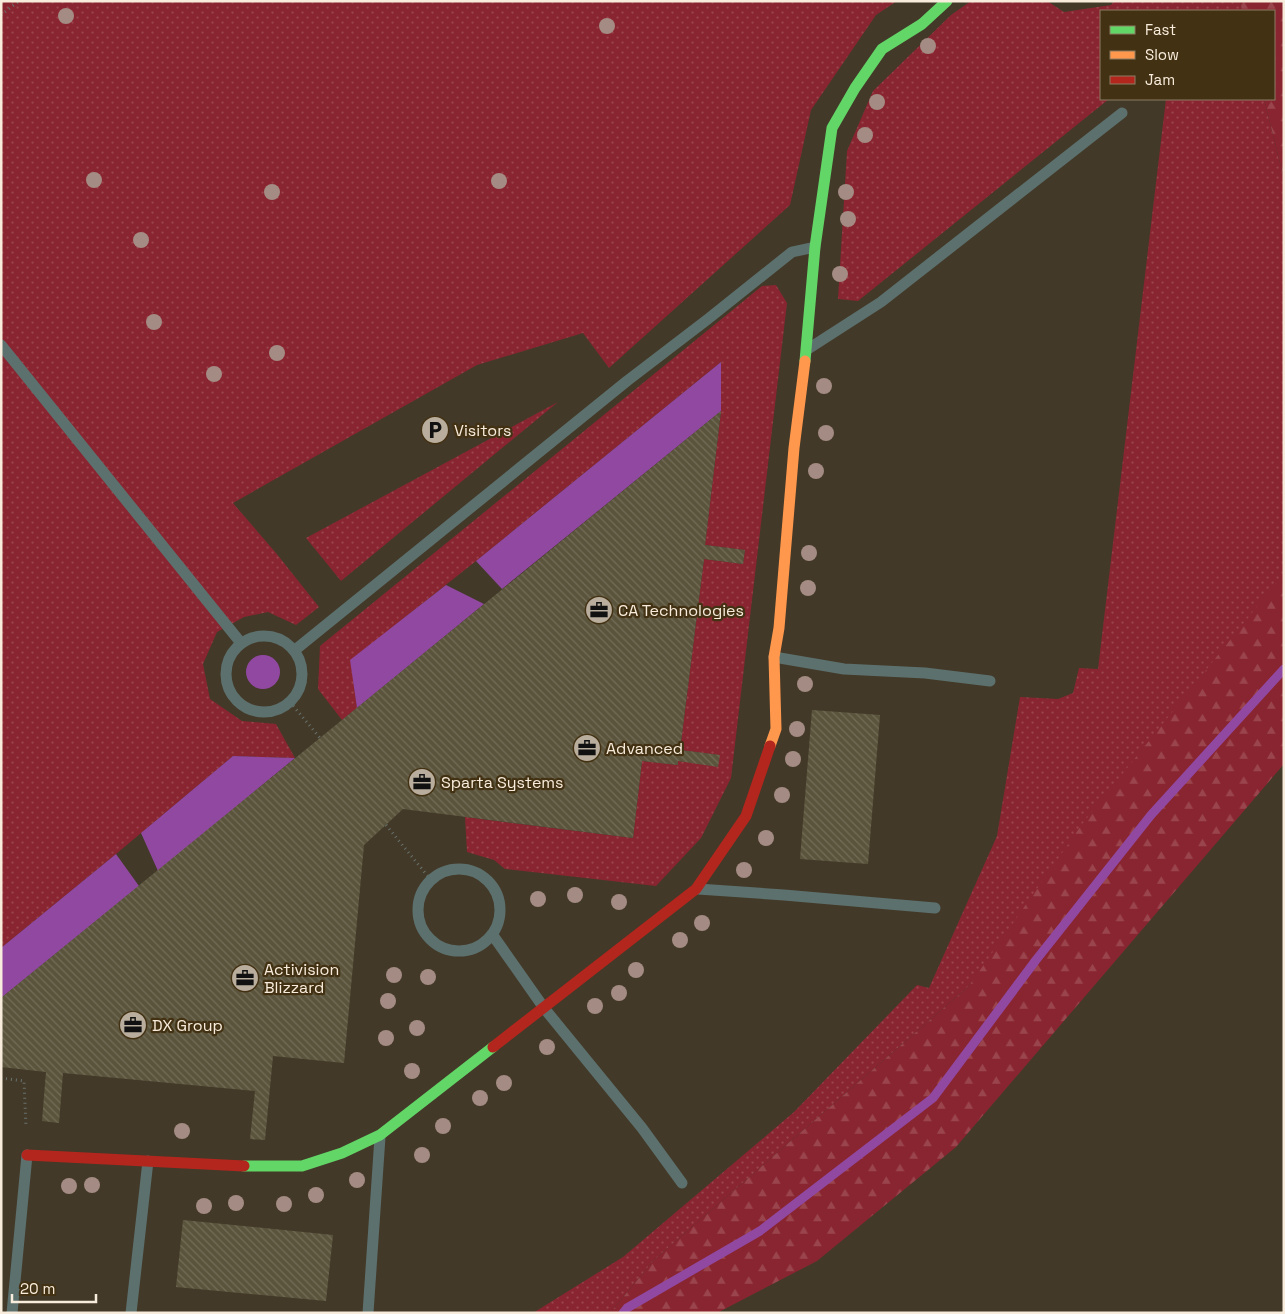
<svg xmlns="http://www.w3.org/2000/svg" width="1285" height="1314" viewBox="0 0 1285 1314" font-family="'Space Grotesk',sans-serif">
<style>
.grass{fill:url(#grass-dots)}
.forest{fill:url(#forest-firs)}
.water{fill:#9148a1}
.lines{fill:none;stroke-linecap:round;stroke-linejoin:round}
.stream{stroke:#9148a1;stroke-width:9}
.building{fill:url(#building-back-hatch)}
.path{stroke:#68736e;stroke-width:3;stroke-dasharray:1 4;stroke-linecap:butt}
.lane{stroke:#5c706e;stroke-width:11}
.fast{stroke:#63d668;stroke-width:11}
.slow{stroke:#ff974d;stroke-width:11}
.jam{stroke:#b3261e;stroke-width:11}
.tree{fill:#a48c84}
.labels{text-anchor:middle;stroke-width:4.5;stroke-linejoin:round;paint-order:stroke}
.poi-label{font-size:16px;fill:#f8eddc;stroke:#433113;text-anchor:start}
</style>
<defs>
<pattern id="grass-dots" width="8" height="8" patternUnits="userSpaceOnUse" patternTransform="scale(1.25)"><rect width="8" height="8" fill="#892530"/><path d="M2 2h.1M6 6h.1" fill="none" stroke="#9a454d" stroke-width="1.8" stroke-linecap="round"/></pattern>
<pattern id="forest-firs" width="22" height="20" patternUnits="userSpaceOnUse" patternTransform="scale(1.25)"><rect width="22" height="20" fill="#892530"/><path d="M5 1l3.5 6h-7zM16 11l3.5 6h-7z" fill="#9a454d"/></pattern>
<pattern id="building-back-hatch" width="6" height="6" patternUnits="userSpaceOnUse" patternTransform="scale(1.25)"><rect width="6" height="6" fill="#5b543c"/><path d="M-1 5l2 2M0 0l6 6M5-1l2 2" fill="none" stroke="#736d58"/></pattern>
</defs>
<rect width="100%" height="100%" fill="#433928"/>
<path class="grass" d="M1 1H897L876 15 811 110 790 205 609 368 583 333 477 365 233 503 276 553 319 607 296 625 268 612 244 617 217 632 203 664 210 699 242 721 276 724 295 758 233 756 116 854 1 948Z
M971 1H1047L1064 12 1111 5 1114 1H1240L1242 11H1101V99H1109L858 301 838 299 847 151 873 91 951 15Z
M1166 99H1264L1284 179V577L969 986 654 1260 610 1313H533L623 1257 794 1112 917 985 929 988 997 836 1020 697 1058 699 1073 693 1079 668 1098 669Z
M776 285 787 303 731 778 701 838 656 886 505 869 494 860 467 852 465 817 633 838 642 761 678 765V761L718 766 719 755 680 750 704 559 743 564 745 550 705 545 721 411V362L476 561 351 660 357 708 342 720 318 689 320 646 762 286Z
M558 402 341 581 306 538Z"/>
<path class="forest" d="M1240 1H1284V179L1264 99H1274V11H1242Z
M1284 573V764L956 1147 817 1261 717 1313H610L654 1260 969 986 1083 823Z"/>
<path class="water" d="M721 362V411L502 589 476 561Z
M446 585 484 604 357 708 350 660Z
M246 672a17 17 0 1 1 34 0a17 17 0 1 1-34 0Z
M233 756 295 758 158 871 141 833Z
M116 854 139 886 1 998V948Z"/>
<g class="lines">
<path class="stream" d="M623 1313 627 1308 760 1231 933 1098 1036 960 1151 815 1284 669"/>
</g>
<path class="building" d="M721 411 705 545 745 550 743 564 704 559 680 750 720 755 718 767 678 761V765L642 761 633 838 403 809 364 845 344 1063 273 1056 265 1140 250 1139 255 1091 63 1073 59 1123 42 1121 46 1072 1 1067V998Z
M812 710 880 715 868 864 800 859Z
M183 1220 333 1235 326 1301 176 1287Z"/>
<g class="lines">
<path class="path" d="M1 15 19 1
M290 702 320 738
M386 825 431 880
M1 1078 24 1081 26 1127"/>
<path class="lane" d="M1 345 241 643
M808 349 881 302 1122 113
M226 674a38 38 0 1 1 76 0a38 38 0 1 1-76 0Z
M295 650 627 381 708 319 792 252 815 247
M774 657 844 669 925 673 990 681
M418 910a41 41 0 1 1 82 0a41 41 0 1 1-82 0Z
M698 889 784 895 935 908
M492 934 544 1008 642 1128 682 1183
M12 1313 27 1155
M131 1313 148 1161
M368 1313 380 1137"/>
<path class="fast" d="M805 361 815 247 832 128 855 88 882 49 922 24 947 1
M244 1166H302L342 1153 380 1135 493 1047"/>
<path class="slow" d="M770 746 776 729 774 657 779 628 794 448 805 361"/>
<path class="jam" d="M493 1047 696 889 746 816 770 746
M27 1155 244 1166"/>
</g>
<g class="tree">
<circle cx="66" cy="16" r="8"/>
<circle cx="607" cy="26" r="8"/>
<circle cx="928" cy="46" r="8"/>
<circle cx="877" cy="102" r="8"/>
<circle cx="865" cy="135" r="8"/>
<circle cx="94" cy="180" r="8"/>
<circle cx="499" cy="181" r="8"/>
<circle cx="272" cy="192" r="8"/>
<circle cx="846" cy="192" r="8"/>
<circle cx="848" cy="219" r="8"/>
<circle cx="141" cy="240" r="8"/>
<circle cx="840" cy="274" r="8"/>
<circle cx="154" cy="322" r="8"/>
<circle cx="277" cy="353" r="8"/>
<circle cx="214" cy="374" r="8"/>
<circle cx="824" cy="386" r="8"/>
<circle cx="826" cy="433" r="8"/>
<circle cx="816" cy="471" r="8"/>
<circle cx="809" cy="553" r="8"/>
<circle cx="808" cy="588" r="8"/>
<circle cx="805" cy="684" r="8"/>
<circle cx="797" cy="729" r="8"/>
<circle cx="793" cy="759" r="8"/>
<circle cx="782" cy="795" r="8"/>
<circle cx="766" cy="838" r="8"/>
<circle cx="744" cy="870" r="8"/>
<circle cx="575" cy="895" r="8"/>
<circle cx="538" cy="899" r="8"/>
<circle cx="619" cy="902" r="8"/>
<circle cx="702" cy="923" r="8"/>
<circle cx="680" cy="940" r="8"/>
<circle cx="636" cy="970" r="8"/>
<circle cx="394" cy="975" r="8"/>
<circle cx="428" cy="977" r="8"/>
<circle cx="619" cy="993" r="8"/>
<circle cx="388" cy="1001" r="8"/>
<circle cx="595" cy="1006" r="8"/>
<circle cx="417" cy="1028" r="8"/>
<circle cx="386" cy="1038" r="8"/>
<circle cx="547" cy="1047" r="8"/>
<circle cx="412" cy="1071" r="8"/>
<circle cx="504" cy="1083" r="8"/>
<circle cx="480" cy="1098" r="8"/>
<circle cx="443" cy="1126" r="8"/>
<circle cx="182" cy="1131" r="8"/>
<circle cx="422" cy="1155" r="8"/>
<circle cx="357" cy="1180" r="8"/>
<circle cx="92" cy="1185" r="8"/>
<circle cx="69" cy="1186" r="8"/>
<circle cx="316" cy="1195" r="8"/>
<circle cx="236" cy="1203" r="8"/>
<circle cx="284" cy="1204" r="8"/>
<circle cx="204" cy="1206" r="8"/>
</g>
<defs>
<g id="parking-disc" transform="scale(1.4375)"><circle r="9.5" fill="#b9ae9d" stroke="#433113"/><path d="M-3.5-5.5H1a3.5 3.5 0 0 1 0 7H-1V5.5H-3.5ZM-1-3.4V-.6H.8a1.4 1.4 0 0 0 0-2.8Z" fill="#111"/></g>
<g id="office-disc" transform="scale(1.4375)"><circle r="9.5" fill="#b9ae9d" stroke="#433113"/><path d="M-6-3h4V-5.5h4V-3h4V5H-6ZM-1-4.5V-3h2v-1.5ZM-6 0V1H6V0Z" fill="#111"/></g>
</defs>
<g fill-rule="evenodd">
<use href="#parking-disc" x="435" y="430"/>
<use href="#office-disc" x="599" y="610"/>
<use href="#office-disc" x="587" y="748"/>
<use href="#office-disc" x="422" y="782"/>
<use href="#office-disc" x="245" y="978"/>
<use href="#office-disc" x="133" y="1025"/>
</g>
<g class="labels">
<g class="poi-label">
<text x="454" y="436">Visitors</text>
<text x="618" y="616">CA Technologies</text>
<text x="606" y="754">Advanced</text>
<text x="441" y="788">Sparta Systems</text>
<text x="264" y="975">Activision<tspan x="264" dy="18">Blizzard</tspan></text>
<text x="152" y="1031">DX Group</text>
</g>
</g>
<rect width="1285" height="1314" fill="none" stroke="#f8eddc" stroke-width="5"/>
<rect x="1100" y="10" width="175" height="90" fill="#433113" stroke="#8b7c63"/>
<rect x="1110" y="26" width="25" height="8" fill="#63d668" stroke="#8b7c63"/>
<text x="1145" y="35" font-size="15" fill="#f8eddc">Fast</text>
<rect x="1110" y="51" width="25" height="8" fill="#ff974d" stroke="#8b7c63"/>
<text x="1145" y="60" font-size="15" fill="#f8eddc">Slow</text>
<rect x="1110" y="76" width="25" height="8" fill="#b3261e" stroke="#8b7c63"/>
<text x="1145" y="85" font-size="15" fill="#f8eddc">Jam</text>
<path d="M12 1294v8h84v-8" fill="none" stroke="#f8eddc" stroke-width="2.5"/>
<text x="20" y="1294" font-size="15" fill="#f8eddc" stroke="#433113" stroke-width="4" paint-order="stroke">20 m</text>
</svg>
